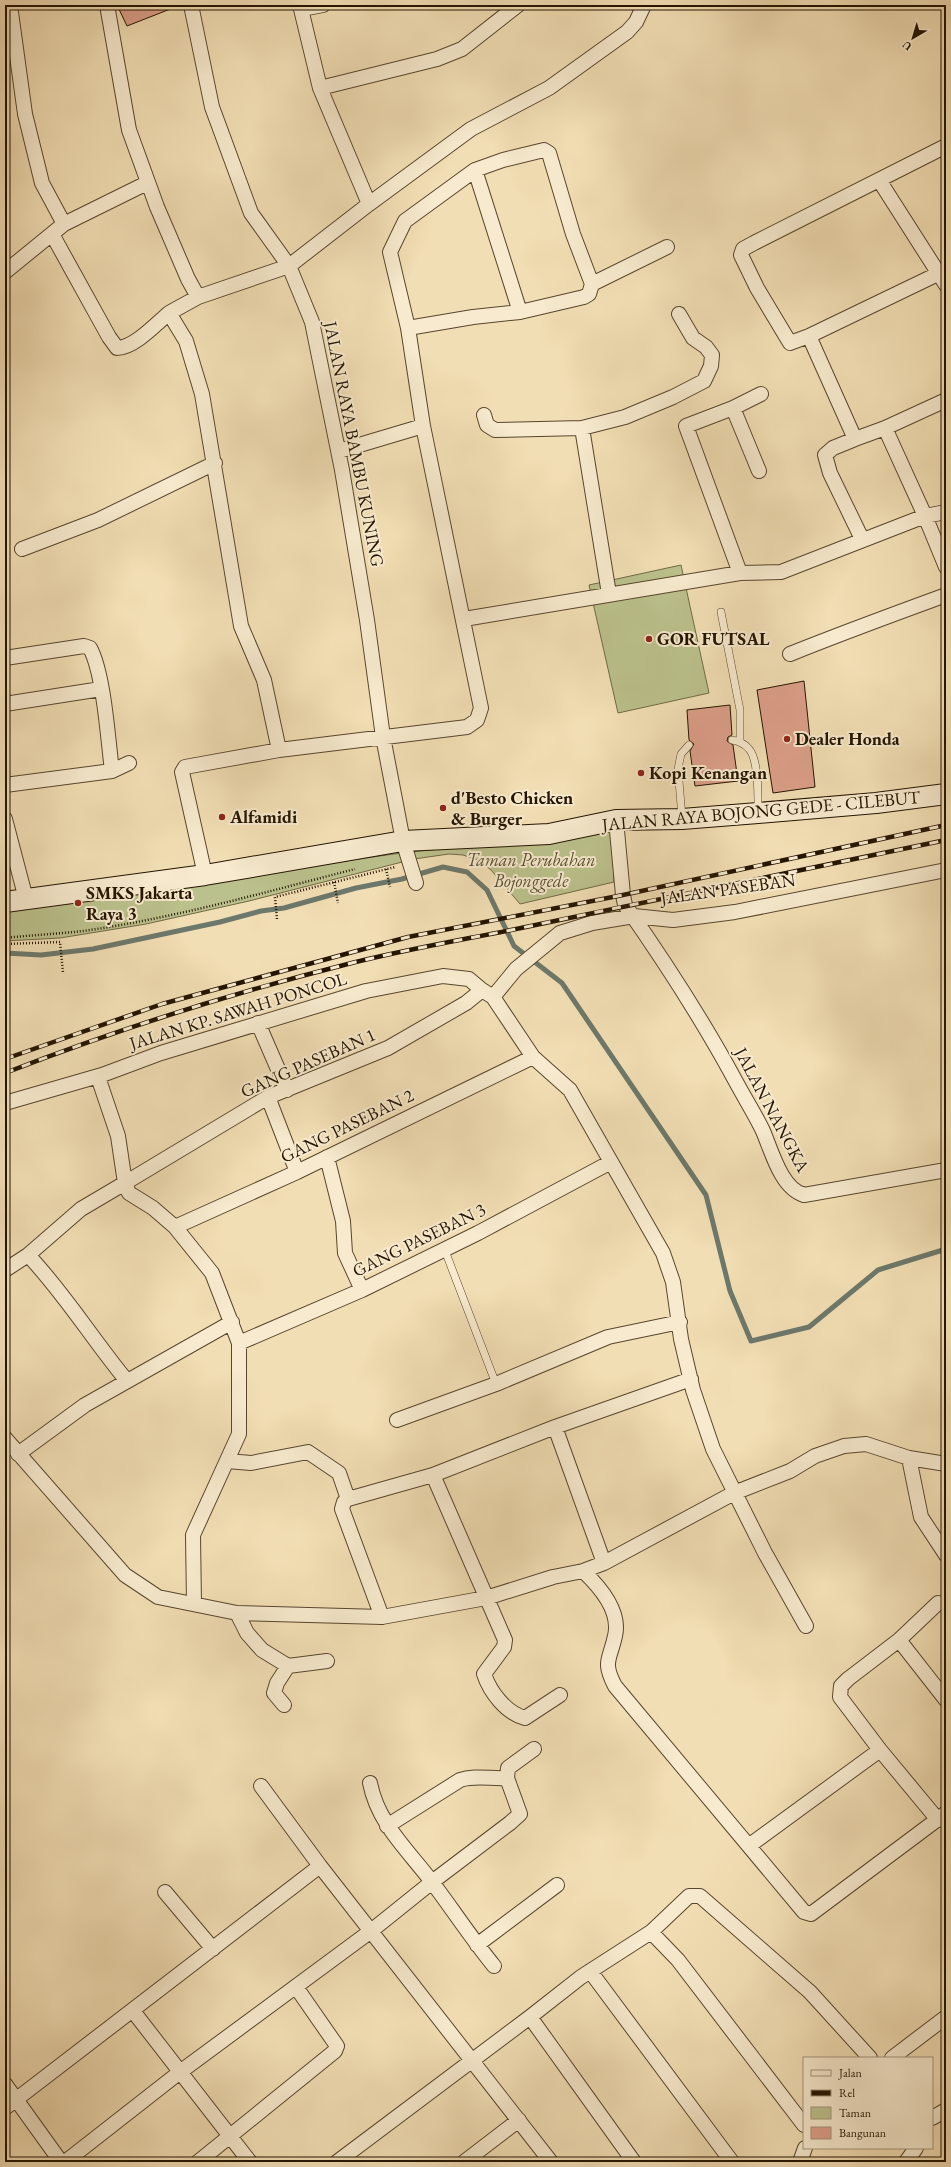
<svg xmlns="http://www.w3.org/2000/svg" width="951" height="2167" viewBox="0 0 951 2167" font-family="'EB Garamond',serif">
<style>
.green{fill:#bbc18c;stroke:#706a46}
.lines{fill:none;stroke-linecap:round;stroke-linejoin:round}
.stream{stroke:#6c786b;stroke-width:5}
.building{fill:#dea08b;stroke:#241400}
.lane-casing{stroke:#58462d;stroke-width:8}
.street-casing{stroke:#58462d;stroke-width:16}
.secondary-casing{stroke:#241400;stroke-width:22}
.path{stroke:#241400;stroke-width:2.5;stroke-dasharray:1 2;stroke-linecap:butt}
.lane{stroke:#f7eace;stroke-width:7}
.street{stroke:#f7eace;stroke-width:14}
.secondary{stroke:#f7eace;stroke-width:20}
.rail-casing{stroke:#241400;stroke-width:4.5}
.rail{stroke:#f7eace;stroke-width:3;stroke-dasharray:9;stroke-linecap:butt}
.poi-dot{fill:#8f2418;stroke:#f7eace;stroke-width:1.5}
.labels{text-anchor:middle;stroke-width:4;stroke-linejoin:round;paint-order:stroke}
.street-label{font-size:18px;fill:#241400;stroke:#f7eace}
.poi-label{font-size:18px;font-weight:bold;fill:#241400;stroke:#f7eace;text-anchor:start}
.park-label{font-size:18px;font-style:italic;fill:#595131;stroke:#f7eace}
</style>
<rect width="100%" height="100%" fill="#f2deb4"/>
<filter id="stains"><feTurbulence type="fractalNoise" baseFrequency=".005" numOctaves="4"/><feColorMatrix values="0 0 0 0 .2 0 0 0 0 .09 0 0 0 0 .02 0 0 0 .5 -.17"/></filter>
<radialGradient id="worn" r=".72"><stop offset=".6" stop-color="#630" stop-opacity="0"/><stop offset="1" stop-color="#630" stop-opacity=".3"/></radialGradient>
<path class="green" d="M681 565 709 693 618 713 589 585Z
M612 831 614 882 520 904 491 870 480 861 463 855 449 854 414 859 249 901 146 924 60 938 5 941V909L401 853Z"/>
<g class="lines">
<path class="stream" d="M5 953 41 955 93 949 220 922 261 911 284 908 356 888 402 879 443 867 467 872 487 890 514 946 562 983 706 1195 730 1291 751 1341 809 1327 878 1270 946 1249"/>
</g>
<path class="building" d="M117 5H178V6L127 26Z
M804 681 815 787 773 793 757 690Z
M730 705 732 735 728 737 727 741 733 745 738 781 695 786 690 751 694 744 689 740 687 710Z"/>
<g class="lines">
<g class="lane-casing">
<path id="lane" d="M721 612 740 710V742
M732 740C738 741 745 744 749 749 759 760 758 797 758 812
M682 817 678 769 681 754 689 745
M444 1248 496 1384"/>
</g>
<g class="street-casing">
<path id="street" d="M10 5 25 114 42 183 64 224
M107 5 129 130 157 207 188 279 198 297
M191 5 212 107 251 213 289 266 312 322 342 470 367 620 383 737 403 841 416 883
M300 5 320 88 369 204
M302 9 323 5
M320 88 437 59 462 49 518 5
M946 146 754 243 743 249 741 255 757 288 790 343 809 336 946 270
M475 170 520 312
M879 180 946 285
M52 234 109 337 117 348C134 348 156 324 169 313
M5 272 64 224 147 183
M592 284 667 247
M408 328 390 252 405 221 475 170 503 160 544 150 549 153 573 234 592 284 589 294 584 297 520 312 473 317 408 328 423 426
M809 336 855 439 885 428 946 400
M733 408 759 471
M484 415 487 425 495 430 582 428 625 417 673 397 704 381 711 366 712 355 706 347 693 338 679 314
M582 428 609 594
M885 428 925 516 946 567
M855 439 833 448 825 455 830 473 862 539
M22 549 98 520 215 463
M740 573 686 426 733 408 761 394
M464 619 740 573 781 572 925 516 946 512
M790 654C842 633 894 614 946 595
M5 658 84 646 90 648C104 674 108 740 112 771
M5 704 101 689
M279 750 264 680 241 626 202 394 186 341 169 313 198 297 289 266 369 204 471 129 549 88 627 32 636 22 644 5
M5 785 112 771 129 763
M5 819 26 899
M616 820 623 895 625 905C665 962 702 1019 735 1080 744 1097 755 1114 763 1131 772 1152 781 1188 804 1195L946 1170
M205 875 182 772 185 767 279 750 467 727 477 720 481 708 423 426 339 451
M493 997 516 969 560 933 592 923 634 916 673 920 735 912 946 870
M258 1023 287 1090
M268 1097 297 1172
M5 1103 102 1075 161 1053 366 991 443 976 469 979 482 990
M327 1157 343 1221 345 1253 362 1290
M175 1227 297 1172 533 1057
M28 1255 81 1209 125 1183 118 1136 98 1077
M5 1270 28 1255C65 1294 93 1340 127 1381
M239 1343 362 1290 478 1233 611 1162
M397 1420 496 1384 608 1337 680 1322
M555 1427 604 1563
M5 1438 125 1575 158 1597 237 1613 382 1617 486 1598 553 1577 583 1571 604 1563 734 1493 790 1471 815 1456 844 1446 866 1444 909 1458 946 1464
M18 1454 85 1405 232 1322
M909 1458 921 1517 946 1555
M227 1461 251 1463 308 1452 339 1473 348 1499
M433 1475 505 1640 504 1647 484 1674C490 1692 506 1713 525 1718L560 1695
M583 1571C599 1586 621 1611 615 1636 610 1660 602 1661 615 1686L804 1912 811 1914 946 1813
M194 1604 193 1535 239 1434V1343L212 1273 175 1227 153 1208 129 1193 125 1183 268 1097 388 1048 466 1003 482 990 493 997 533 1057 570 1090 663 1253 673 1282 681 1339 693 1390 713 1449 765 1553 806 1626
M237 1613 247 1633 262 1650 288 1666 327 1661
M382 1617 342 1509 344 1502 348 1499 433 1475 555 1427 691 1379
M899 1640 946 1700
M284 1705 274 1693 277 1683 288 1666
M370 1783C378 1824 408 1850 432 1882 453 1910 472 1939 494 1966
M261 1786 320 1866 551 2162
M938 1820 880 1750 840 1697 841 1686 848 1679 899 1640 938 1603
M387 1826 460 1780C474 1775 491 1779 507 1778
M750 1845 880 1750
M165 1892 213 1949
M651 1932 689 1896H700L810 1992 870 2058
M477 1945 557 1885
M590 1971 732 2162
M133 2011 250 2162
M530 2017 634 2162
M892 2058 946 2017
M5 2084 61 2162
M5 2108 320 1866
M932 2118 946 2110
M65 2162 180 2072 371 1931 432 1882 510 1823 520 1814 507 1778 508 1768 534 1749
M198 2162 335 2051 337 2046 296 1987
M337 2162 530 2017 581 1977 651 1932 678 1960 804 2125
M464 2162 519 2120
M800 2162 805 2148
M906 2162 916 2148"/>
</g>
<g class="secondary-casing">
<path id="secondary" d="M5 902 205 875 403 841 549 834 616 820 682 819 758 813 876 803 946 794"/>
</g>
<path class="path" d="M386 869 390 887
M334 882 338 903
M277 919 275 897 395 867
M5 938C31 935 58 934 83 931 175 918 266 892 355 869
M5 944 60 942 63 973
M5 971 8 967 6 944"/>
<use href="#lane" class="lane"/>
<use href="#street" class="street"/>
<use href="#secondary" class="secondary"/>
<g class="rail-casing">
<path id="rail" d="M5 1059 162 1004 408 937 623 895 946 825
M5 1073C116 1030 229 994 344 965 402 950 462 940 521 928 662 898 804 870 946 840"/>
</g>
<use href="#rail" class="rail"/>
</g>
<g class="poi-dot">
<circle cx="649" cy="639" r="4"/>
<circle cx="787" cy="739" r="4"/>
<circle cx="641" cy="773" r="4"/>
<circle cx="443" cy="808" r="4"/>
<circle cx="222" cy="817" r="4"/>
<circle cx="78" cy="903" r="4"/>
</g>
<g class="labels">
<g class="street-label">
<text transform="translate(354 444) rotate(79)" y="6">JALAN RAYA BAMBU KUNING</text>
<text transform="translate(761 811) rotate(-5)" y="6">JALAN RAYA BOJONG GEDE - CILEBUT</text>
<text transform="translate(728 889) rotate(-8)" y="6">JALAN PASEBAN</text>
<text transform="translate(238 1011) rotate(-17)" y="6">JALAN KP. SAWAH PONCOL</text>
<text transform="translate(308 1063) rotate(-24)" y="6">GANG PASEBAN 1</text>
<text transform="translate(772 1110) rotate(62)" y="6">JALAN NANGKA</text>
<text transform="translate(347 1126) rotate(-26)" y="6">GANG PASEBAN 2</text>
<text transform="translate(419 1240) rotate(-26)" y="6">GANG PASEBAN 3</text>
</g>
<g class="poi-label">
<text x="657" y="645">GOR FUTSAL</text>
<text x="795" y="745">Dealer Honda</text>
<text x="649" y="779">Kopi Kenangan</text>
<text x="451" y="804">d'Besto Chicken<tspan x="451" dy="21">&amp; Burger</tspan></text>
<text x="230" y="823">Alfamidi</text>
<text x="86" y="899">SMKS Jakarta<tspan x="86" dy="21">Raya 3</tspan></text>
</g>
<g class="park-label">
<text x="531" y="866">Taman Perubahan<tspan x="531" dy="21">Bojonggede</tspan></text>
</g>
</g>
<rect width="951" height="2167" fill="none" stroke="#f2deb4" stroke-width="20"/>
<rect x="6" y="6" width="939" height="2155" fill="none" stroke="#241400" stroke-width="2"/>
<rect x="10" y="10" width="931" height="2147" fill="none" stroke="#241400"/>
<rect x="803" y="2057" width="130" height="92" fill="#f7eace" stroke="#a3947c"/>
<rect x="811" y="2070" width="20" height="6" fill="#f7eace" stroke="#a3947c"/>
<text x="839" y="2077" font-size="12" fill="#241400">Jalan</text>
<rect x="811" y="2090" width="20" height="6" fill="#241400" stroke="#a3947c"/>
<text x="839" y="2097" font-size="12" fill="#241400">Rel</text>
<rect x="811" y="2107" width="20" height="12" fill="#bbc18c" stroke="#a3947c"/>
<text x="839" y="2117" font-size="12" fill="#241400">Taman</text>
<rect x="811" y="2127" width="20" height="12" fill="#dea08b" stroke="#a3947c"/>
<text x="839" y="2137" font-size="12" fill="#241400">Bangunan</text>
<g transform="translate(913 38) rotate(218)" stroke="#f7eace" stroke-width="3" paint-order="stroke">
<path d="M0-3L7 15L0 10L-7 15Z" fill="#241400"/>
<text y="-6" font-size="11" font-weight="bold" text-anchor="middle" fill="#241400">U</text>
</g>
<rect width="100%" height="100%" filter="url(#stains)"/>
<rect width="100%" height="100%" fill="url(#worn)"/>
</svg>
